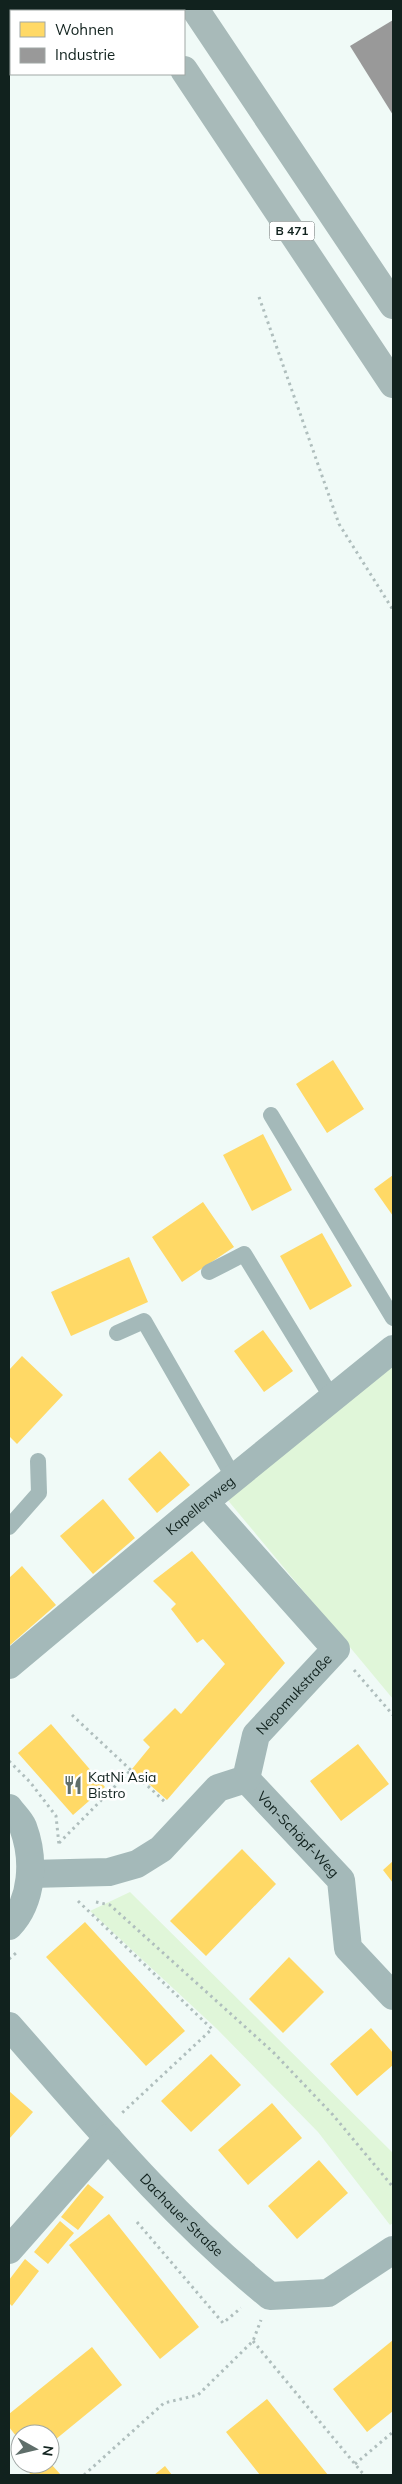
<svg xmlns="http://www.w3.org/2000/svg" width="402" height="2484" viewBox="0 0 402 2484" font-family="Mulish,sans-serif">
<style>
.green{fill:#e0f6d9}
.homes{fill:#ffd966}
.industry{fill:#999}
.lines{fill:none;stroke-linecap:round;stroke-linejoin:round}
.path{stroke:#afbebd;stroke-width:3;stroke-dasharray:2.5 4;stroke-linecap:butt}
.service{stroke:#a4b9b9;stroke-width:16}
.minor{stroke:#a4b9b9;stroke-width:28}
.tertiary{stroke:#a4b9b9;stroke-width:28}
.trunk{stroke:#a8bab9;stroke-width:28}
.labels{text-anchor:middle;stroke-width:5;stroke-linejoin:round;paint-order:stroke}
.shield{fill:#fff;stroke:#586462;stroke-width:1}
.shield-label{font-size:12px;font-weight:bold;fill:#11221e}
.street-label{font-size:14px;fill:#11221e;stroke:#fff}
.poi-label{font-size:14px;fill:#11221e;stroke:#fff;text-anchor:start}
</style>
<rect width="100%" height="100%" fill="#f0faf7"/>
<path class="green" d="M393 1361V1699L226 1498Z
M130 1892 393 2153V2223L390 2225 318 2132 217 2029 90 1911Z"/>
<path class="homes" d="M333 1060 364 1109 327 1133 296 1084Z
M263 1134 292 1190 252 1211 223 1155Z
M393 1175V1216L374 1189Z
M203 1202 234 1247 182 1282 152 1237Z
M322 1233 352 1286 310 1310 280 1256Z
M129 1257 148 1302 71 1336 51 1292Z
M263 1330 293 1371 264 1392 234 1351Z
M22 1356 63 1395 17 1444 9 1436V1370Z
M160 1451 190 1485 157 1513 128 1479Z
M103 1499 135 1538 93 1574 60 1536Z
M192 1551 285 1663 167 1800 132 1769 150 1747 143 1740 175 1708 181 1714 225 1664 203 1639 197 1643 171 1609 176 1604 153 1581Z
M22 1566 56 1605 9 1646V1578Z
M51 1724 105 1787 73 1815 18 1753Z
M358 1744 389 1784 341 1821 310 1781Z
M242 1849 276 1884 206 1956 170 1921Z
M393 1861V1883L383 1870Z
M85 1922 185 2031 146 2066 46 1957Z
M289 1957 324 1992 283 2033 249 1999Z
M371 2028 393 2053V2065L357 2096 330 2064Z
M211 2054 241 2085 191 2132 161 2101Z
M9 2091 33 2112 9 2139Z
M272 2103 302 2138 248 2185 218 2150Z
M319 2160 348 2193 297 2239 268 2206Z
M88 2184 104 2197 78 2230 61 2217Z
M109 2214 199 2327 160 2359 69 2245Z
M60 2221 74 2233 48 2264 34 2252Z
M25 2259 39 2271 12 2306 9 2303V2280Z
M393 2340V2411L367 2432 333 2389Z
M92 2347 122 2385 50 2444V2434H20V2441L9 2427V2414Z
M267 2399 328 2475H260L226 2432Z
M41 2464H51L61 2475H28Z
M165 2466 172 2475H154Z"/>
<path class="industry" d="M393 20V115L350 46Z"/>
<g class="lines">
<path class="path" d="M259 297 339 524 393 610
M354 1670 393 1715
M72 1715 166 1803
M9 1761 30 1782 56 1816 59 1845
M59 1843 131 1770
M78 1901 212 2029 122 2113
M96 1902 110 1905 273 2052 333 2115 393 2187
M9 1959 16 1953
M137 2222 223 2323 241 2308
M253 2341 364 2475
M355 2464 393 2432
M84 2475 164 2403 198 2395 253 2341 261 2320"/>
<path class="service" d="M271 1115 393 1318
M209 1272 244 1254 332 1398
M117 1333 144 1321 234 1478
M9 1527 39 1493 38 1461"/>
<g class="minor">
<path id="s1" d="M9 1665 186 1517 393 1349"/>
<path id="s2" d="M246 1779 341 1880 348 1948 393 1996"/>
<path id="s3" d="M31 1874 109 1872 137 1864 161 1849 218 1788 246 1779 256 1735 336 1649 205 1502"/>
<path id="s4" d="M9 2026C91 2119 172 2217 270 2296L328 2293 393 2250"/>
<path d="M9 2250 108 2138"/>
</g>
<path class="tertiary" d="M9 1808C13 1814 20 1820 23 1827 35 1859 33 1901 9 1926"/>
<path class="trunk" d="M141 9 142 11
M195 9 393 305
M184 70 393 384"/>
</g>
<defs>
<g id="restaurant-bare" transform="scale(1.5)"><path d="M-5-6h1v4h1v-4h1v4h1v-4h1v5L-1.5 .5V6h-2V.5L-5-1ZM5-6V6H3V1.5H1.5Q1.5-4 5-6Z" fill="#5f6e6a" stroke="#fff" stroke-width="2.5" paint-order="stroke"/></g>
</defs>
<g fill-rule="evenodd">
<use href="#restaurant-bare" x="73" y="1785"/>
</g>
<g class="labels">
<rect class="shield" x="269.5" y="221.5" width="45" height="19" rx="4"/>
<g class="shield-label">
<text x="292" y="235">B 471</text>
</g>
<g class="street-label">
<text dy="5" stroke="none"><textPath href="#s1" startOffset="249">Kapellenweg</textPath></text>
<text dy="5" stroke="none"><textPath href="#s3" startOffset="349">Nepomukstraße</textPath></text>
<text dy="5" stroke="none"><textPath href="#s2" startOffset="76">Von-Schöpf-Weg</textPath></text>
<text dy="5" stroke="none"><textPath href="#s4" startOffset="256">Dachauer Straße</textPath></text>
</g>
<g class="poi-label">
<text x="88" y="1782">KatNi Asia<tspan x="88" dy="16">Bistro</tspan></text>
</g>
</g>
<rect width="402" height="2484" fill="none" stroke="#11221e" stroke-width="20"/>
<rect x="10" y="10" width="175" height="65" fill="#ffffff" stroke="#a0a7a5"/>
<rect x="20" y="22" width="25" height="15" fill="#ffd966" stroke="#a0a7a5"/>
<text x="55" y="35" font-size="15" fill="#11221e">Wohnen</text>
<rect x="20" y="48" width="25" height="15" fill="#999999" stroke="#a0a7a5"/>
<text x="55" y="60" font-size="15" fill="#11221e">Industrie</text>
<g transform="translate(35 2449) rotate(98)"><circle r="24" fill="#ffffff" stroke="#a0a7a5"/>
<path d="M0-4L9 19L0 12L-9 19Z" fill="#5f6e6a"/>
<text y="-8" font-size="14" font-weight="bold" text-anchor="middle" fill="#11221e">N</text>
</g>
</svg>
